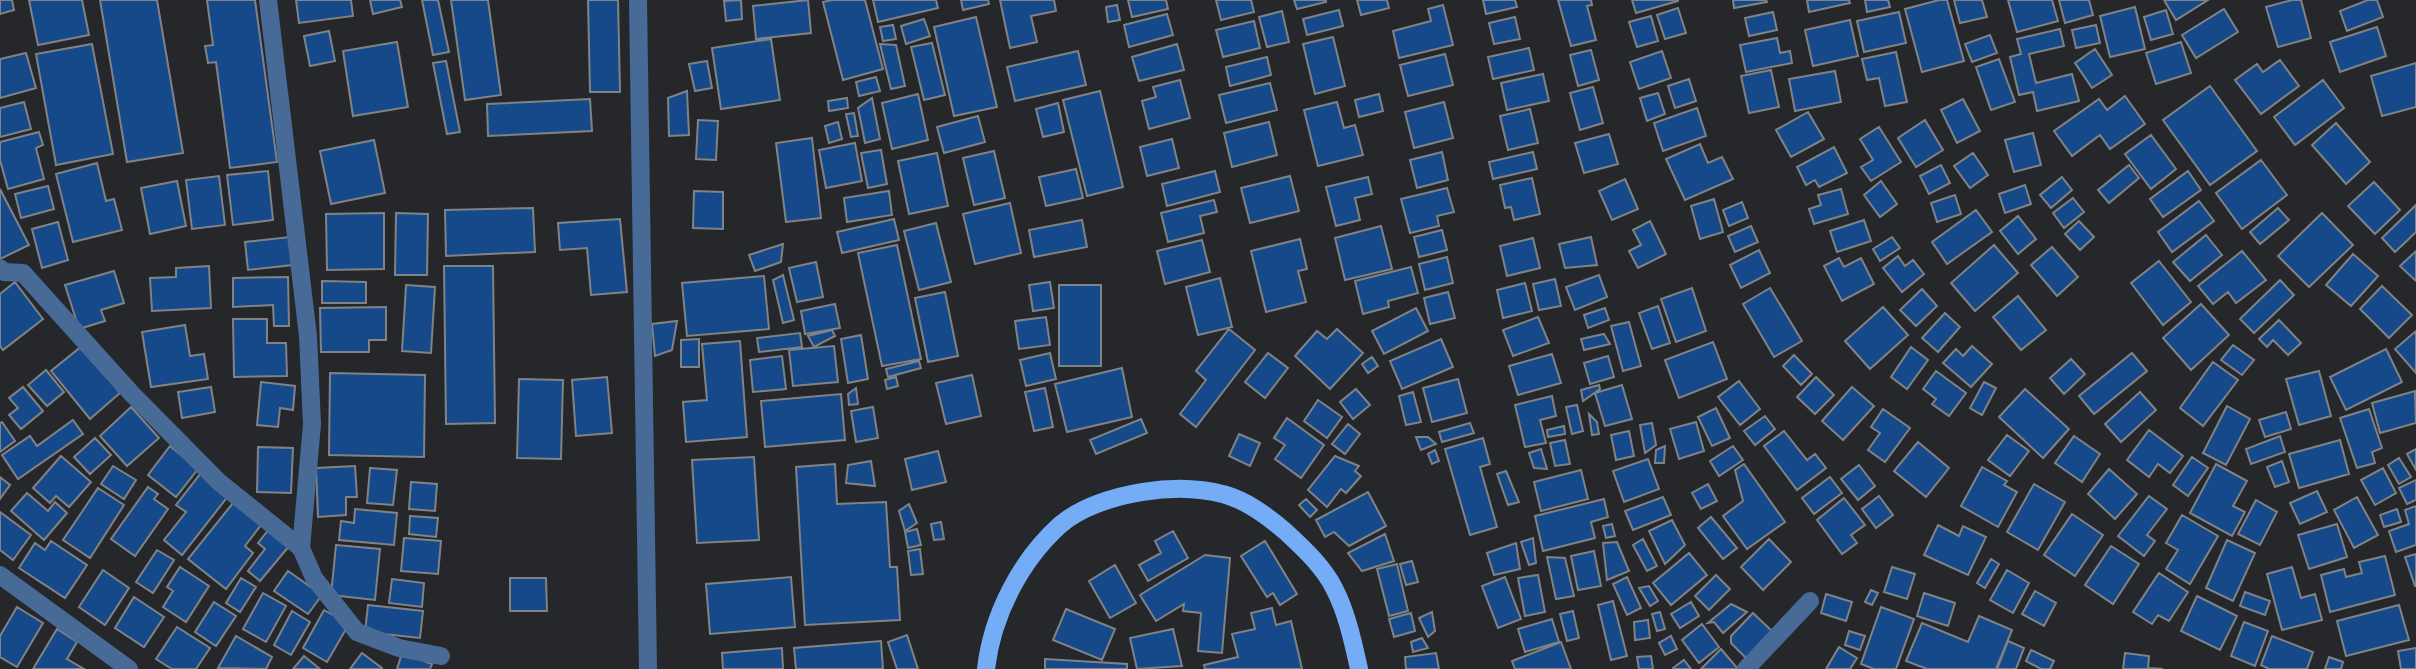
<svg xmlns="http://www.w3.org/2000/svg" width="2416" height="669" viewBox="0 0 2416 669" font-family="'Source Sans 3',sans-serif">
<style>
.building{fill:#15498a;stroke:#808386;stroke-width:2}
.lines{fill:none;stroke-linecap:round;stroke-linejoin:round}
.street{stroke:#486a97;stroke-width:18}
.primary{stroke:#75acf6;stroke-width:18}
</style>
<rect width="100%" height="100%" fill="#25272a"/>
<path class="building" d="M0 0H12L14 10 0 14Z
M29 0H82L89 35 38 45Z
M100 0H157L183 153 127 162Z
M207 0H255L277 162 230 168 216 62 208 63 205 46 213 45Z
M296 0H351L353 16 299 23Z
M370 0H400L402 7 373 14Z
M422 0H438L449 52 433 55Z
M451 0H488L501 95 465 100Z
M588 0H618L620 92H590Z
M741 0 742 19 726 21 724 1Z
M808 0 811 33 756 39 753 6Z
M832 0H865L883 69 843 80 823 2Z
M873 0H936L938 8 878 22Z
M961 0H988L989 4 963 10Z
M1000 0H1054L1056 11 1031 16 1037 42 1010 48Z
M1128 0H1166L1168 9 1132 17Z
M1216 0H1251L1254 12 1221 20Z
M1294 0H1326V2L1297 9Z
M1357 0H1387L1389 8 1361 15Z
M1483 0H1515L1517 7 1486 14Z
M1558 0H1591L1592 5 1587 6 1596 40 1571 46Z
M1632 0H1678V1L1636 13Z
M1733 0H1766L1767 2 1734 8Z
M1807 0H1849L1850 3 1809 12Z
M1865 0H1888L1890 7 1867 12Z
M1939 0H1947L1964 61 1922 72 1905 9Z
M1954 0H1982L1987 17 1960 23Z
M2008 0H2052L2058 21 2017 32Z
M2059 0H2089L2093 15 2065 23Z
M2164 0H2208L2176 20Z
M2292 0H2301L2311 38 2278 47 2266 7Z
M2368 0H2377L2383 17 2347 31 2340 11Z
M1117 5 1120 20 1108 22 1106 7Z
M1443 5 1453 45 1399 58 1393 31 1431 21 1428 9Z
M2135 7 2145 49 2110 57 2100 16Z
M1678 8 1686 33 1665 39 1657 15Z
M2224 9 2238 32 2196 58 2182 35Z
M1339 10 1343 26 1307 35 1303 19Z
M2166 10 2173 34 2151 40 2144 17Z
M1282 11 1289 42 1267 47 1259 17Z
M1773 12 1777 30 1749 36 1745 18Z
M1899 12 1906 43 1864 52 1857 21Z
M1167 14 1173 35 1129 47 1124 25Z
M1651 16 1658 41 1637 47 1629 22Z
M976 17 997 107 954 116 934 27Z
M1515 17 1520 39 1494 44 1489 23Z
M924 19 930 36 906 44 901 26Z
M1850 20 1858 56 1813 66 1805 30Z
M1254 21 1260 48 1223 57 1216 30Z
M893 25 896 39 883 41 880 27Z
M2096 25 2100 43 2076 48 2072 30Z
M2377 27 2386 56 2340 72 2330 42Z
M2060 29 2064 46 2029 54 2036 83 2072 74 2079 101 2037 111 2033 92 2019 95 2010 57 2021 54 2017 39Z
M329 31 335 61 310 66 304 36Z
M1990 35 1997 53 1972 62 1965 44Z
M1333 37 1345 86 1315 94 1303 44Z
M1777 38 1780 53 1790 51 1792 63 1746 72 1740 45Z
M771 39 780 100 721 109 712 48Z
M397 42 408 107 353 116 343 51Z
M2181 42 2191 73 2156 84 2146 53Z
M932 43 945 95 924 100 911 47Z
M92 44 113 154 56 165 36 54Z
M880 44 896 45 905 86 891 89Z
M1177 44 1184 70 1139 81 1132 57Z
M1529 48 1534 70 1493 79 1488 57Z
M2095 49 2112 75 2092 88 2075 63Z
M1591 50 1599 80 1578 86 1570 55Z
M1078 51 1086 85 1015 101 1007 67Z
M1662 51 1671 78 1639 89 1630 62Z
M1896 52 1907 102 1885 106 1879 78 1867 80 1862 59Z
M26 53 36 88 0 98V59Z
M1445 54 1453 85 1408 96 1400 65Z
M1267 57 1271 75 1230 86 1226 67Z
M1999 59 2015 102 1991 110 1976 67Z
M2280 60 2299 86 2261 114 2235 80 2257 64 2263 72Z
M446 61 460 132 447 134 433 63Z
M707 61 712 88 695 91 689 64Z
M2416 63V107L2382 116 2371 76Z
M1771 70 1779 107 1749 113 1741 76Z
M1835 71 1841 102 1795 111 1789 79Z
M1543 74 1549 101 1507 110 1501 83Z
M876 77 880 91 859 96 856 82Z
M1689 79 1696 101 1675 108 1668 86Z
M1180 80 1190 118 1149 129 1142 101 1156 97 1153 87Z
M2323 80 2344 108 2295 145 2274 117Z
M1270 83 1277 110 1226 123 1219 95Z
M2210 86 2257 151 2210 185 2163 120Z
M1593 87 1603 123 1580 130 1570 93Z
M687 91 689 135 669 136 668 98Z
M1100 91 1123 187 1087 196 1063 100Z
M1658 93 1665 114 1647 121 1640 98Z
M918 94 928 140 892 149 882 103Z
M1379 94 1383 111 1359 117 1355 100Z
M2125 96 2145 124 2110 149 2100 135 2072 156 2054 131 2099 99 2107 110Z
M847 98 848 108 829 111 828 101Z
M872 98 880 139 865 143 858 108Z
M590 99 592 131 488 136 487 104Z
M1963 99 1980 131 1957 143 1941 110Z
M24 102 31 129 0 137V108Z
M1337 102 1344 128 1355 125 1363 155 1318 166 1304 110Z
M1444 102 1453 138 1414 148 1405 112Z
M1058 103 1064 132 1043 137 1036 109Z
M1697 108 1706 136 1663 151 1654 123Z
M1530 109 1538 143 1508 150 1500 116Z
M1808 112 1824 139 1791 157 1776 130Z
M854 113 858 136 851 137 846 114Z
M978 116 985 142 944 153 937 127Z
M698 120 718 121 716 160 696 159Z
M1925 120 1943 150 1916 167 1898 138Z
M838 122 842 139 829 143 825 126Z
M1269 122 1277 155 1232 167 1224 133Z
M2336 123 2370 162 2346 184 2312 145Z
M1879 127 1901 162 1871 181 1861 167 1873 160 1860 139Z
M39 132 43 145 36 148 44 179 8 189 0 160V142Z
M2033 133 2041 165 2014 172 2005 140Z
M1609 134 1618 164 1584 173 1575 143Z
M2151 135 2176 169 2151 189 2125 154Z
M812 138 821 218 786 222 776 143Z
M1172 139 1179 168 1147 176 1140 147Z
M374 140 385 193 331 204 320 151Z
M855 143 862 181 826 188 819 150Z
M1700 144 1708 163 1722 157 1733 179 1685 200 1666 159Z
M1834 147 1847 173 1819 187 1815 180 1806 185 1797 167Z
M881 150 887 184 868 188 861 153Z
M994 151 1005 198 974 205 963 158Z
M1442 152 1448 180 1417 188 1410 160Z
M1533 152 1537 169 1493 179 1489 162Z
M937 153 948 206 909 214 898 161Z
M1973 153 1988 175 1970 188 1954 166Z
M2261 160 2287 195 2242 229 2216 193Z
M97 163 106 201 114 199 122 230 73 242 56 174Z
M1941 165 1950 183 1929 194 1920 176Z
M2129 165 2139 178 2109 203 2098 190Z
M1076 169 1083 198 1046 206 1039 177Z
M268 171 273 220 233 225 227 175Z
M1215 171 1220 192 1167 206 1162 184Z
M2188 171 2201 190 2163 217 2150 199Z
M219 176 225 225 192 229 186 180Z
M1290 176 1299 211 1250 223 1241 188Z
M1368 177 1372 194 1355 198 1360 220 1336 226 1326 187Z
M2062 177 2072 190 2051 208 2040 195Z
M1532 178 1540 214 1514 220 1511 207 1505 208 1500 185Z
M1625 179 1638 209 1612 220 1599 191Z
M177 181 186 226 150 234 141 188Z
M1881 181 1897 204 1880 217 1864 195Z
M2374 182 2400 210 2375 234 2348 206Z
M2025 185 2031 204 2005 213 1999 194Z
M48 186 54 209 21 218 15 194Z
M1447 188 1454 212 1437 216 1439 226 1410 233 1401 199Z
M0 189 29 245 0 259Z
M1841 189 1848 214 1814 224 1809 209 1821 205 1818 195Z
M694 191 723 192V229L693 228Z
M889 191 892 215 847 222 844 198Z
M1955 195 1961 214 1937 222 1931 203Z
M2073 198 2084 212 2064 228 2053 213Z
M1714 199 1723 232 1700 239 1691 206Z
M1214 200 1217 212 1200 216 1204 233 1168 242 1161 213Z
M2199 201 2214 221 2172 252 2158 232Z
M1742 202 1748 218 1729 226 1723 210Z
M1010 203 1021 253 975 264 963 214Z
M2416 205V232L2395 252 2382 238Z
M533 208 535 252 446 256 445 210Z
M2278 208 2289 220 2260 244 2250 232Z
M1976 210 1992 232 1947 264 1932 242Z
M384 213V269L327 270 326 214Z
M396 213 428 214 427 275H395Z
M2322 213 2353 245 2309 287 2278 256Z
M2018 216 2036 239 2018 254 2000 231Z
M620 219 627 292 591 295 587 248 560 250 558 223Z
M894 219 899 240 842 253 837 232Z
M1082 220 1087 247 1034 257 1029 230Z
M1864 220 1871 241 1837 252 1830 231Z
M1650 221 1666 254 1638 268 1629 251 1641 245 1633 230Z
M2079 221 2094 237 2080 250 2065 234Z
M58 222 68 260 42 268 32 229Z
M936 223 951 282 919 290 904 231Z
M1381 226 1392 269 1345 280 1335 238Z
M1751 226 1758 242 1735 252 1728 236Z
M1442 230 1447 250 1419 257 1414 237Z
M2206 235 2222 255 2190 281 2173 262Z
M290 237 293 265 248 270 245 242Z
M1591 237 1597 265 1565 268 1559 244Z
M1892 237 1900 248 1880 261 1873 249Z
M1533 238 1540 268 1507 276 1500 246Z
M1300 239 1307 269 1298 271 1306 302 1266 312 1251 251Z
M1202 240 1210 272 1165 284 1157 251Z
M783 244 781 262 755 271 749 255Z
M897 245 921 359 882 366 858 253Z
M1994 245 2018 273 1975 311 1951 283Z
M2052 247 2078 277 2057 296 2031 265Z
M1759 250 1770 273 1741 288 1730 265Z
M2242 251 2266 280 2236 303 2228 292 2213 304 2198 286Z
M2416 251V281L2400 266Z
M2353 254 2378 276 2351 306 2326 285Z
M1898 256 1905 266 1913 260 1924 274 1902 292 1883 268Z
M1447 257 1453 283 1425 290 1419 264Z
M1839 258 1844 267 1861 258 1874 284 1842 301 1824 266Z
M2159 261 2191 302 2163 325 2131 283Z
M816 262 823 297 797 302 789 268Z
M209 266 211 308 152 311 150 278 176 277V268Z
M444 266H493L495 423 446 424Z
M1411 267 1418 293 1388 301 1389 307 1363 314 1355 281Z
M114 271 124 303 101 310 105 321 79 329 65 285Z
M783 275 794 320 783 323 773 280Z
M1599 275 1607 297 1575 310 1566 287Z
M764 276 769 329 687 336 682 283Z
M288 277 289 326H274L273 305 233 307V278Z
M1220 278 1232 327 1198 335 1186 287Z
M1555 279 1561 306 1539 310 1533 284Z
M2280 280 2294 295 2254 333 2240 319Z
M322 281 366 282V303H322Z
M15 282 43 319 3 350 0 346V294Z
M1050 282 1054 308 1033 311 1029 285Z
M1525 283 1532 311 1503 318 1497 290Z
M406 285 435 287 431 353 402 351Z
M1059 285H1101V366H1059Z
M2382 286 2412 315 2389 338 2360 309Z
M1692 288 1706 331 1676 342 1661 299Z
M1770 288 1802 341 1774 357 1743 304Z
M1922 289 1937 306 1916 326 1900 310Z
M945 292 958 356 928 362 915 298Z
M1448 292 1455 318 1430 324 1424 298Z
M2018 296 2046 330 2021 350 1993 317Z
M835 304 840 328 805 334 801 311Z
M2201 304 2229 335 2191 370 2163 338Z
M1658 306 1670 343 1652 349 1639 313Z
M386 307V340H369V352H321L320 308Z
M1883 307 1908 335 1870 369 1845 341Z
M1416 308 1428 331 1384 354 1372 331Z
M1605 308 1609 320 1588 328 1584 315Z
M1945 313 1960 327 1938 352 1922 338Z
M1046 317 1050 345 1019 349 1015 321Z
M1538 317 1549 343 1513 356 1503 330Z
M233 319H267V343H286L287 376 234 377Z
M2279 320 2301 343 2288 355 2273 340 2267 347 2259 339Z
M677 321 672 350 655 356 652 324Z
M1629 322 1641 366 1623 371 1611 326Z
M185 325 190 356 204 354 208 379 151 387 142 332Z
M1229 329 1255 350 1196 427 1180 414 1206 380 1196 371Z
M1337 329 1363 353 1330 389 1295 356 1317 331 1327 339Z
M832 330 835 336 814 347 808 336Z
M2416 331V373L2395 349Z
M800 333 802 347 759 352 757 338Z
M1604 334 1610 344 1584 350 1581 339Z
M861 335 868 379 848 383 841 339Z
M699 339V367H681V340Z
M1441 339 1453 367 1402 389 1390 361Z
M740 341 747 437 686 442 683 402 707 400 702 344Z
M1713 342 1727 379 1679 398 1665 360Z
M2233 345 2254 360 2242 375 2221 360Z
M82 346 120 393 90 419 51 371Z
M834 346 838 382 793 386 789 350Z
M1972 346 1992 364 1971 387 1943 363 1956 349 1963 356Z
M1911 347 1928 360 1907 389 1891 377Z
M2386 349 2402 382 2346 410 2330 377Z
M1050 353 1056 379 1026 386 1020 360Z
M1268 353 1288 368 1265 398 1245 382Z
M2132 353 2147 371 2094 414 2079 396Z
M1552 354 1561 383 1518 395 1509 366Z
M1794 355 1812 374 1801 385 1783 366Z
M782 356 786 389 753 392 750 360Z
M1608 356 1614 377 1590 384 1584 363Z
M1372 357 1378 366 1368 373 1362 364Z
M2071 359 2085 374 2064 394 2050 378Z
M919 361 921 368 888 377 886 369Z
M2213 362 2238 380 2203 426 2180 408Z
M1122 368 1132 417 1067 432 1055 384Z
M46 370 64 392 47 406 28 385Z
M1936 371 1966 393 1949 416 1932 404 1936 399 1923 389Z
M2319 371 2331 416 2299 425 2286 379Z
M330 373 425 375 424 457 329 455Z
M972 375 981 416 946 424 936 383Z
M607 377 612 433 576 436 572 380Z
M896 377 898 386 887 389 885 380Z
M1816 377 1834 395 1815 414 1797 397Z
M519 379 563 380 561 459 517 458Z
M1458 379 1467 413 1432 422 1423 388Z
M1739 381 1760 409 1740 425 1718 397Z
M261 382 295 386 293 410 280 408 278 427 257 425Z
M1984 382 1996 388 1982 415 1970 408Z
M1599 385 1600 389 1583 401 1581 390Z
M1622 385 1632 419 1605 426 1595 393Z
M23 387 43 411 21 429 9 415 18 408 9 398Z
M211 387 215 412 182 418 178 392Z
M1852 387 1874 406 1843 440 1822 421Z
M856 388 858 404 849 405 848 394Z
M1045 388 1053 427 1034 431 1025 392Z
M1356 389 1370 405 1353 419 1340 402Z
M2025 389 2069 429 2043 458 1999 417Z
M2415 391 2416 423 2380 433 2372 403Z
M1413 392 1421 422 1406 425 1399 396Z
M2140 392 2156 410 2121 442 2105 424Z
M841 394 845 440 765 447 761 401Z
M1552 396 1556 416 1540 420 1546 443 1525 447 1515 405Z
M1318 400 1342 417 1327 438 1304 421Z
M1577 405 1583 431 1572 434 1566 407Z
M2227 406 2250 419 2226 465 2203 453Z
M131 407 159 438 127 466 100 436Z
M873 407 878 438 856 442 851 411Z
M1716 408 1730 438 1712 446 1698 417Z
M1883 409 1910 428 1885 462 1868 450 1880 433 1871 427Z
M2369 409 2382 448 2372 452 2375 463 2357 468 2340 418Z
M2286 412 2291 429 2265 437 2259 420Z
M1589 414 1597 422 1599 434 1592 435Z
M1765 416 1775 429 1755 445 1744 431Z
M1287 418 1324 445 1301 478 1275 459 1285 445 1274 438Z
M1141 419 1147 433 1096 454 1090 440Z
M73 420 83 434 18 479 2 455 30 436 37 446Z
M2 422 15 441 0 452V423Z
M1696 422 1704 451 1679 459 1670 429Z
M1470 423 1474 433 1442 442 1439 432Z
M1652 423 1656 445 1645 453 1640 425Z
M1348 424 1360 434 1345 454 1332 444Z
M1564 426 1565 434 1548 437 1547 430Z
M2149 430 2183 456 2170 473 2158 464 2149 477 2127 460Z
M1629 431 1634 456 1616 460 1611 435Z
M1784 431 1807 460 1815 454 1826 468 1797 490 1764 446Z
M1239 434 1260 443 1250 466 1229 456Z
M2007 435 2029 451 2010 476 1988 460Z
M2074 436 2100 454 2082 482 2055 463Z
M2280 436 2285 452 2251 464 2246 449Z
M1416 437H1428L1436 444 1421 450Z
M95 438 111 455 90 474 74 457Z
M1483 438 1490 464 1480 467 1497 527 1470 535 1445 449Z
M1565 440 1570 464 1555 466 1550 443Z
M2340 440 2349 474 2299 488 2289 454Z
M1918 442 1949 468 1926 497 1894 471Z
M170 446 198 469 176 497 148 475Z
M1665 446 1664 463H1655L1656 450Z
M1733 446 1743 460 1719 476 1710 461Z
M258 447 293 448 291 493 257 492Z
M1541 449 1547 469 1534 468 1529 453Z
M2416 449V470L2407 454Z
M1435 450 1439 461 1432 464 1428 454Z
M938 451 946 482 912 490 905 459Z
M61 456 91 482 69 507 56 496 50 503 33 488Z
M1335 456 1359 466 1355 471 1361 476 1346 493 1341 489 1327 507 1308 490Z
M754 457 759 540 697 543 692 460Z
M2192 457 2208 468 2188 496 2173 485Z
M2399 458 2411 477 2399 484 2388 465Z
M1648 459 1659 489 1624 502 1613 471Z
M871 461 875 486 846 483 848 465Z
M2282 461 2289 482 2275 487 2267 467Z
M835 464 837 504 886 502 890 567H897L900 620 805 625 796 467Z
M1744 464 1785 522 1747 549 1723 516 1743 501 1735 470Z
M2216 464 2247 481 2233 506 2245 512 2232 536 2190 513Z
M1859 465 1875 486 1858 500 1841 479Z
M113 466 136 480 124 499 101 484Z
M355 466 357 497H346V515L318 517 316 468Z
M1982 467 2007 481 2004 485 2017 492 1998 527 1961 506Z
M370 468 397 470 393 505 367 503Z
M2383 468 2396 493 2375 505 2361 480Z
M2109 469 2137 494 2115 519 2088 494Z
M1581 470 1588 499 1541 511 1534 482Z
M1506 471 1519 502 1508 505 1497 474Z
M201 473 229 495 182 555 164 540 186 512 176 505Z
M0 477 10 485 0 499Z
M1830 477 1842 493 1814 514 1802 498Z
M2416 480V500L2407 504 2399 488Z
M411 482 437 484 435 511 409 509Z
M1708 484 1717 501 1701 509 1692 493Z
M2034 484 2065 502 2038 550 2007 532Z
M148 487 158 494 154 499 168 509 135 556 111 539Z
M98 488 124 505 90 558 63 540Z
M2317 491 2327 512 2300 524 2290 503Z
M1368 492 1386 526 1349 546 1334 532 1325 537 1316 520Z
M27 493 48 511 55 502 67 513 44 540 11 511Z
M1879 496 1893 515 1876 528 1862 509Z
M2149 496 2167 509 2147 535 2155 541 2144 556 2118 536Z
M1663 497 1671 515 1633 530 1625 511Z
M2357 497 2378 535 2354 548 2334 510Z
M1844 498 1865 525 1851 535 1857 543 1842 554 1817 520Z
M1306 499 1317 510 1310 517 1299 505Z
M1604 499 1608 517 1591 522 1595 538 1543 551 1535 516Z
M2256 500 2277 512 2260 545 2238 534Z
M233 503 261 525 245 546 253 553 226 589 188 559Z
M909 504 917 523 905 531 899 511Z
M2416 506V545L2396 552 2389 531 2409 524 2405 510Z
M355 509 397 513 394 545 339 540 341 521 354 523Z
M2397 509 2401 522 2384 527 2380 515Z
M0 512 31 535 13 560 0 550Z
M2072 514 2103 535 2075 576 2044 555Z
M2182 515 2218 536 2190 584 2166 569 2178 550 2166 543Z
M410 516 438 518 436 537 409 534Z
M1711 517 1737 548 1723 559 1698 528Z
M1672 520 1685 545 1665 564 1649 531Z
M941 522 944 539 934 540 931 524Z
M1612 524 1615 536 1606 538 1603 526Z
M2337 524 2347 557 2309 569 2298 535Z
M1938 525 1959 536 1963 526 1986 537 1968 575 1924 555Z
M270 528 290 545 260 581 248 571 265 549 258 543Z
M917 529 921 545 908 548 905 532Z
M1173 531 1188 558 1148 581 1139 565 1161 553 1155 541Z
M1385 534 1394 561 1362 571 1348 553Z
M404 538 441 541 438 574 401 571Z
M1533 538 1536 563 1529 565 1521 542Z
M1643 539 1657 566 1647 571 1633 545Z
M1769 539 1791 562 1763 590 1741 567Z
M2227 540 2255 553 2233 601 2206 588Z
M51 541 87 565 65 598 19 568 35 543 45 550Z
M1265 541 1297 594 1280 605 1273 593 1267 597 1241 556Z
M1617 542 1629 571 1607 580 1603 543Z
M1516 543 1520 569 1494 575 1487 553Z
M336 545 380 549 375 600 331 595Z
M2111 546 2139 564 2113 604 2085 585Z
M920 549 923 574 911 575 908 551Z
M157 550 174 560 153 593 136 582Z
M1594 551 1601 586 1578 590 1571 556Z
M1689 553 1707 575 1671 605 1653 583Z
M2416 554V586H2415L2405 557Z
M1205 555 1230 558 1222 653 1198 651 1201 613 1183 611 1184 604 1156 621 1140 595Z
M2385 556 2395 595 2330 612 2321 575 2344 569 2346 577 2362 573 2359 562Z
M1547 557 1565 558 1574 596 1556 599Z
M1991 559 1999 564 1985 588 1977 583Z
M1412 561 1418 582 1406 585 1400 564Z
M1397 564 1408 611 1389 616 1377 569Z
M1115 565 1136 603 1110 618 1089 581Z
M180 567 209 586 186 622 163 607 173 591 167 587Z
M1892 567 1915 574 1907 599 1884 592Z
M2292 567 2301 598 2315 594 2322 620 2282 630 2267 574Z
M103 570 129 588 105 625 79 607Z
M2007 570 2029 583 2013 613 1990 600Z
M288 571 322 595 308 614 274 591Z
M2159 573 2188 592 2169 621 2158 615 2152 624 2133 612Z
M1538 575 1545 612 1525 616 1518 578Z
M1716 575 1730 589 1709 610 1695 596Z
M791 577 795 627 710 634 706 584Z
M1505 577 1521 619 1498 628 1482 586Z
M1627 577 1641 608 1627 615 1613 584Z
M241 578 256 587 240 612 226 603Z
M510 578H546L547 611H510Z
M392 579 424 583 422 607 389 603Z
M1649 586 1658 601 1650 606 1639 588Z
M1871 590 1878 593 1872 605 1865 602Z
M2035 591 2056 603 2044 626 2022 614Z
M2245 592 2270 601 2265 615 2240 606Z
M263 593 286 606 266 642 243 629Z
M1924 593 1955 603 1948 626 1917 616Z
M1826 594 1852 602 1846 621 1821 613Z
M2197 596 2237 616 2220 650 2181 631Z
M134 597 164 617 144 647 115 628Z
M1613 601 1627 656 1611 660 1598 605Z
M214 602 236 616 216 646 195 632Z
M1691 602 1699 616 1680 628 1671 614Z
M1731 604 1747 612 1723 633 1714 622 1708 623Z
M368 605 423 611 420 638 365 632Z
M2399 605 2409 640 2346 656 2337 621Z
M17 607 43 623 17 667 0 657V636Z
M1881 607 1914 619 1896 669H1874L1861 664Z
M1272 608 1276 625 1291 621 1302 669H1205L1204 665 1238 657 1232 634 1255 629 1251 613Z
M1066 609 1115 629 1102 660 1053 640Z
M324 610 349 624 327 662 303 648Z
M292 611 310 622 291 655 274 645Z
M1573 611 1579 638 1567 641 1560 614Z
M1432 612 1435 631 1428 637 1419 618Z
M1660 612 1665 629 1657 631 1652 614Z
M1411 613 1415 631 1394 637 1389 619Z
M1753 613 1774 633 1748 660 1731 643V636Z
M1979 616 2012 630 1996 669H1927L1906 661 1922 623 1968 642Z
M1552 619 1559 642 1525 652 1518 629Z
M1648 620 1650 638 1635 640 1634 622Z
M2244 622 2268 631 2255 666 2231 656Z
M1702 624 1719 647 1699 663 1682 640Z
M177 627 210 648 196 669H172L156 659Z
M57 629 77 642 67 659 84 669H33Z
M1173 629 1182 666 1137 669 1130 638Z
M1849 631 1865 636 1860 650 1845 645Z
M907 635 918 669H897L888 642Z
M236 636 272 657 266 669 218 668Z
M1671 636 1677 649 1665 655 1659 643Z
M2272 636 2313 652 2307 669H2269L2261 665Z
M1422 638 1428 648 1413 652 1411 642Z
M881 641 883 669H796L794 648Z
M2008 641 2024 648 2016 669H1997Z
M1561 642 1571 669H1515L1512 661Z
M1839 647 1857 658 1850 669H1826Z
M782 648 783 669H723L722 653Z
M2416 648V669H2401L2398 651Z
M1721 649 1738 669H1701Z
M2031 650 2054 661 2050 669H2041L2026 661Z
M362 653 382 668V669H350Z
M402 653 432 664 430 669H397Z
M1436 653 1439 669H1406L1405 657Z
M2125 653 2149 656 2148 668 2163 669H2123Z
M304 656 320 669H293Z
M1651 656 1653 669H1639L1637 657Z
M2329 657 2343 662 2341 669H2325Z
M1045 659 1127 664V669H1045Z
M1684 660 1691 669H1674L1673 668Z"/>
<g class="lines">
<path class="street" d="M268 0 308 336 312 424 301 548
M638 0 648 669
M0 268 4 272 23 273 132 394 219 482 301 548 314 578 357 632 399 648 441 656
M0 575 129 669
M1746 669 1810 601"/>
<path class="primary" d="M986 669C992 616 1020 561 1060 525 1098 492 1186 479 1232 497 1251 504 1271 519 1286 532 1303 548 1323 566 1334 588 1347 613 1353 642 1359 669"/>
</g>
</svg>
